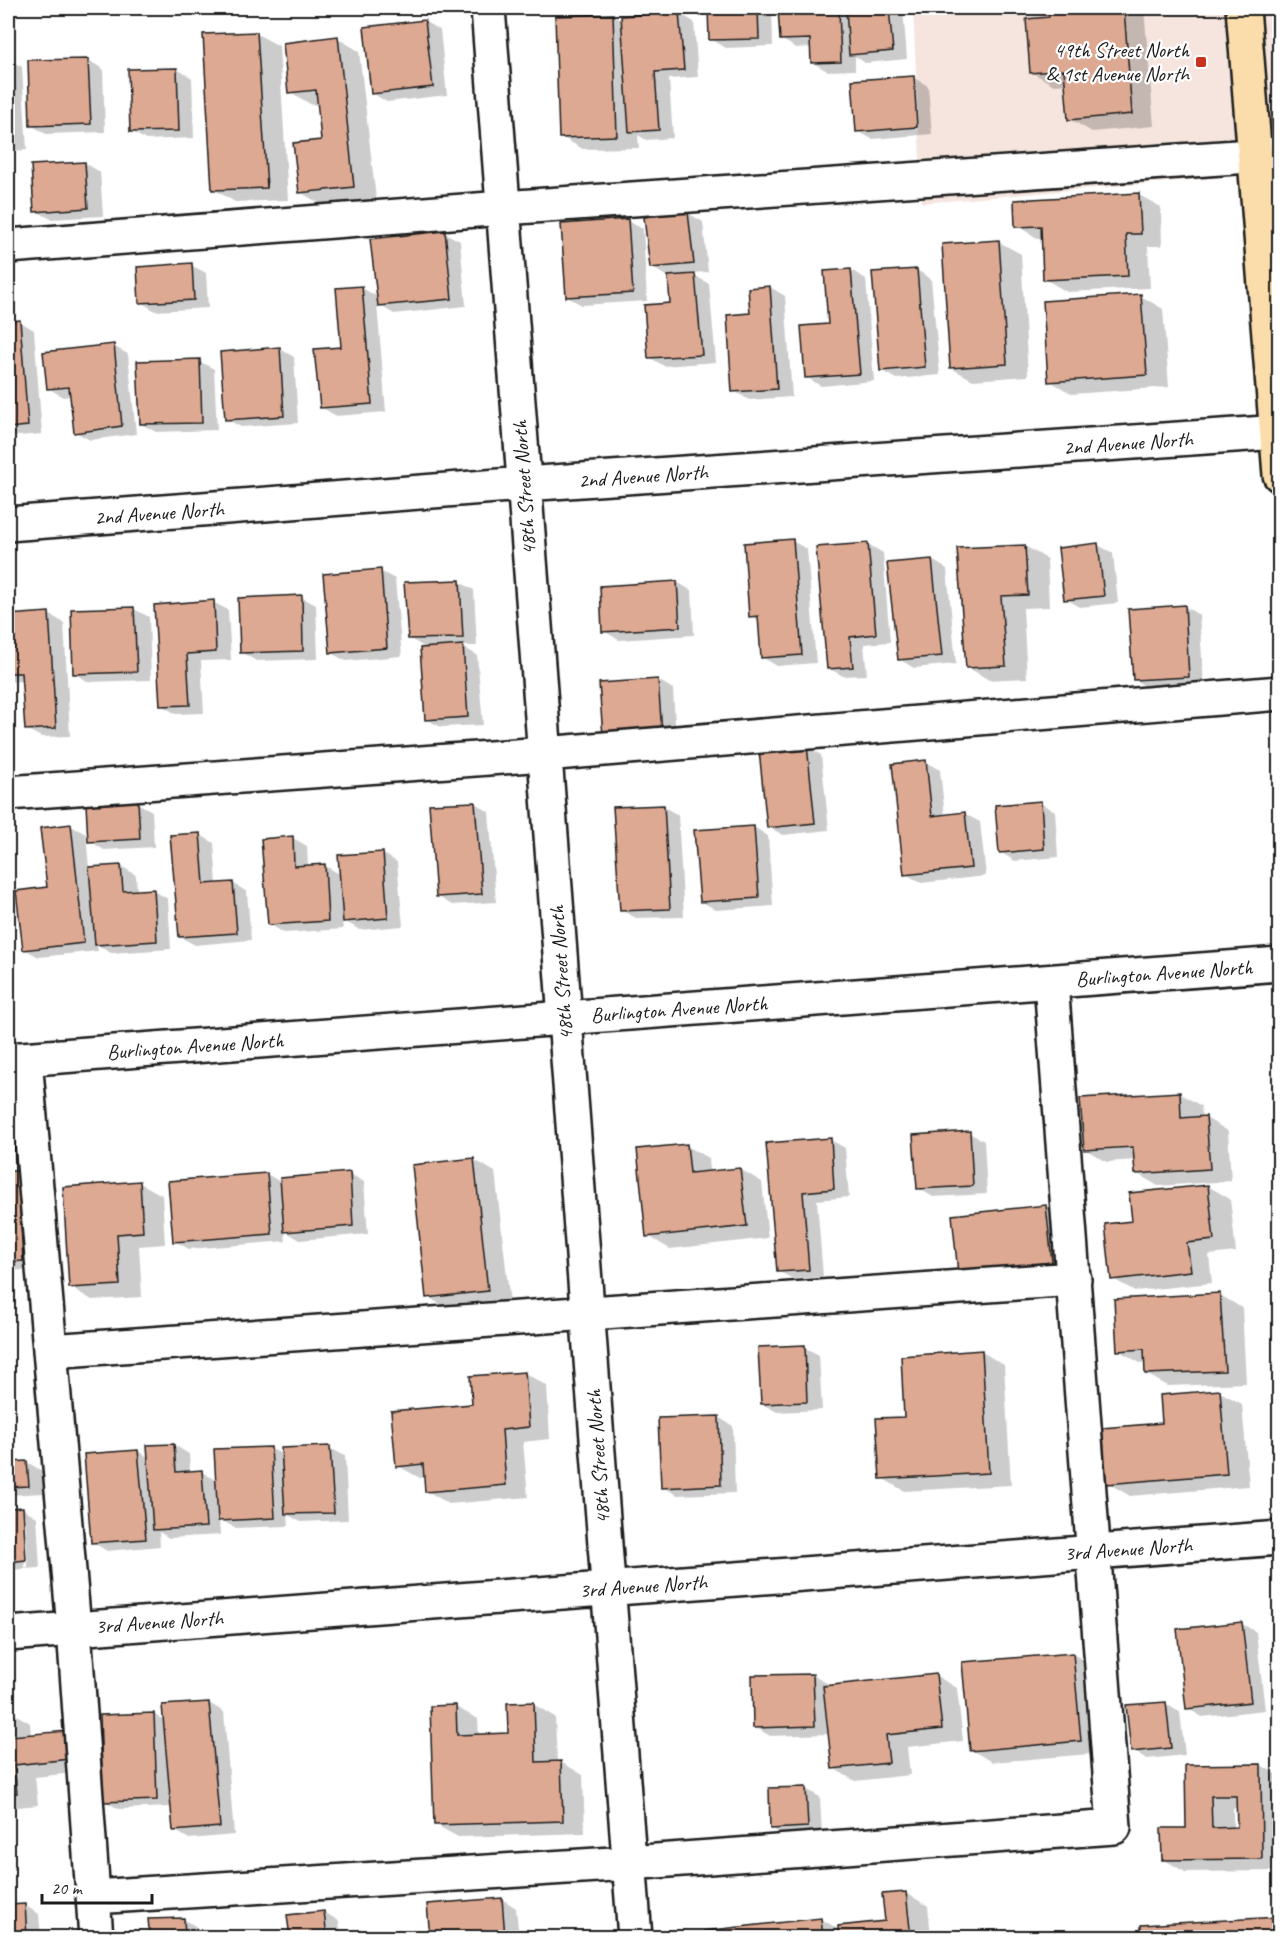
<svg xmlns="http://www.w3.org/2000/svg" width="1287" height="1945" viewBox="0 0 1287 1945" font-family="Caveat,sans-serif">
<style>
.built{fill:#f5e5de}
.shadow{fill:#0003;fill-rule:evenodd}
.building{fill:#dea992;stroke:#1c1c1c;stroke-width:1.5;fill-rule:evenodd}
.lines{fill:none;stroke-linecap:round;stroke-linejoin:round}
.minor-casing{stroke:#1c1c1c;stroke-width:38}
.major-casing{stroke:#1c1c1c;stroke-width:38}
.minor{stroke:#fff;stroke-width:33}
.major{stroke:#faddab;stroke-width:33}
.poi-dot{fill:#c8321e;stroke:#fff;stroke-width:2}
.labels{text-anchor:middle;stroke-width:4.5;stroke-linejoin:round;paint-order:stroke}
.poi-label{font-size:21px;fill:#1c1c1c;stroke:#fff;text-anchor:end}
.street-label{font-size:21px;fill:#1c1c1c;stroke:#fff}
</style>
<rect width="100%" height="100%" fill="#fff"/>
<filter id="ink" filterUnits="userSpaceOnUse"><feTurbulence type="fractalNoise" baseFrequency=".0167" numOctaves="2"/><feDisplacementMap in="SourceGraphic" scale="12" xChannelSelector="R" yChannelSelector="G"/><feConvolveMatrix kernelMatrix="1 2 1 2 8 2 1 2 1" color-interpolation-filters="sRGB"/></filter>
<g filter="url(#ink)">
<path class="built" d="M913 8H1224L1237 176 922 203Z
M1262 8H1279V173L1275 174Z"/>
<path class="shadow" d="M710 8H772L773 46 726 48 711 39Z
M780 8H903L907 59 865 63 855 56V70L827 71 812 62V47L796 48 781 39Z
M1050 8H1144L1154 126 1092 132 1070 119 1067 84 1054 85 1031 72 1051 18Z
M679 13 694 22 698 77 669 79 673 138 646 140 638 135 639 148 583 149 561 137 613 15 623 22Z
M425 22 440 30 447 95 387 102 372 93Z
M257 34 279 46 288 200 235 202 213 189Z
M337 38 359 51 376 199 322 205 300 192 323 142 319 104 312 105 290 92Z
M8 59 22 67 27 150 8 151Z
M88 60 103 69 105 132 46 134 31 125Z
M177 69 192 78 194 138 146 140 131 131Z
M913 77 928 86 932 134 872 139 857 131Z
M85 163 100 172 103 216 51 219 36 211Z
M1139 195 1161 207 1162 246H1148L1150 288 1067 292 1045 279 1043 239H1039L1017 226Z
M688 213 703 222 708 272 691 273 709 284 716 362 664 366 649 357 672 304 669 276H666L651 267Z
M628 221 643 229 647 301 582 305 567 297Z
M445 233 460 241 466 306 394 314 377 304 386 412 336 416 321 407 342 349 362 288 378 297Z
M999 242 1021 254 1028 376 973 380 951 368Z
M191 265 206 273 208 308 155 311 141 302Z
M851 270 866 279 874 381 821 386 806 377 830 325Z
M917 270 931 279 940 375 896 379 881 370Z
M770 287 785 296 792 397 749 400 734 391 751 315Z
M1141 296 1163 309 1169 387 1072 394 1050 381Z
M19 321 34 330 42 434 8 437V322Z
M113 346 128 354 136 434 90 440 75 432 71 396 63 397 48 388Z
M280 349 294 357 298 423 241 427 226 419Z
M199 361 214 369 217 430 156 432 141 424Z
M792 541 807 549 816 663 777 666 762 657 760 622 751 616Z
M868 544 883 553 890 642 864 644 867 675 843 676 828 668Z
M1098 545 1113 553 1118 603 1080 607 1066 599Z
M1025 546 1047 559 1049 607 1023 608 1027 678 989 680 967 667Z
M932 560 947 569 956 664 914 668 899 659Z
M380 571 395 579 402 656 346 661 331 653Z
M460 582 474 590 477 646H461L477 655 483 725 441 727 426 719 427 649 409 638Z
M677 582 692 591 694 635 619 640 604 631Z
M301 597 316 605 318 659 256 661 241 652Z
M213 602 228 610 231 660 201 661 204 713 176 714 161 705 155 606Z
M1184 606 1199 615 1204 685 1149 688 1134 680Z
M134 609 149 617 151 680 89 682 75 674Z
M49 614 64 623 70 736 41 737 26 729 23 681 8 682V617Z
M658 680 673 689 676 741 619 744Z
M806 746 821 755 829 830 783 835 769 827Z
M925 762 940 770 945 816 965 814 980 822 986 876 921 883 906 874Z
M137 803 152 811 154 847 104 850 90 841Z
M475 803 489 812 496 902 452 905 437 896Z
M1040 803 1055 811 1058 857 1015 861 1000 852Z
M664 807 678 815 684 917 636 918 621 910Z
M71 826 86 834 89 868 121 866 136 875 137 892 154 891 168 899 171 949 111 953 97 945 98 951 39 957 24 949Z
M754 827 768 836 773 906 716 910 701 901Z
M199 834 214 843 217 884 233 883 247 892 251 940 195 945 180 937Z
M293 838 307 846 308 866 324 865 341 875 382 853 397 862 403 926 360 930 342 920 343 929 284 933 269 924Z
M8 842 15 973 8 974Z
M1179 1093 1201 1106 1202 1118H1206L1228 1131 1231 1181 1158 1186 1136 1173V1160L1107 1162 1085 1149Z
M969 1133 984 1141 987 1194 933 1197 918 1188Z
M831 1140 845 1148 849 1197 817 1200 823 1277 793 1279 778 1271 768 1144Z
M687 1146 709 1158 710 1173 740 1169 762 1182 768 1238 670 1249 648 1236Z
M473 1159 495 1172 510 1303 450 1310 428 1297Z
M18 1172 33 1181 38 1269 8 1271V1173Z
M349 1173 364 1182 368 1234 300 1240 285 1231 286 1241 189 1249 175 1241 267 1174 282 1183Z
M140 1183 162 1195 165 1244 139 1246 142 1297 92 1300 70 1287Z
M1208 1186 1230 1199 1236 1252 1209 1255 1212 1283 1135 1291 1113 1279Z
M1046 1206 1061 1215 1067 1270 974 1280Z
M1220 1295 1242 1308 1246 1383 1168 1386 1146 1374V1362L1140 1363 1118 1350Z
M804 1347 819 1355 822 1410 777 1412 762 1404Z
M982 1352 1004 1365 1011 1485 904 1491 882 1478 906 1418Z
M8 1359 10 1386H8Z
M525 1373 547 1386 550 1439 523 1442 528 1497 449 1504 427 1491 426 1478H420L398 1466 474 1406Z
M1220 1392 1242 1404 1249 1486 1130 1496 1108 1483 1164 1425Z
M718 1417 733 1426 735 1493 677 1495 663 1487Z
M174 1445 189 1454 190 1472H202L217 1481 270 1448 283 1455 330 1448 345 1456 348 1520 301 1522 288 1515 289 1526 235 1528 219 1519 220 1535 169 1538 159 1532 160 1546 107 1551 92 1542 138 1451 150 1458Z
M27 1462 42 1471 44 1493 8 1495V1463Z
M22 1508 37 1517 40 1568 8 1570V1509ZM22 1515H25L28 1568H25Z
M1241 1623 1256 1632 1265 1710 1202 1717 1187 1708Z
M1073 1654 1095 1667 1102 1753 993 1762 971 1750Z
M813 1675 828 1684V1687L935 1675 957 1688 963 1741 907 1747 910 1775 855 1781 833 1768 830 1734 770 1736 755 1727Z
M209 1703 224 1712 234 1835 189 1839 174 1830 172 1807 119 1809 104 1801 102 1716 154 1714 165 1721Z
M1165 1703 1180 1712 1185 1755 1147 1759 1133 1751Z
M533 1704 555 1717 557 1763 561 1762 583 1775 585 1833 458 1837 436 1825 432 1707H456L478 1719 479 1736 510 1735Z
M8 1710 30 1723 31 1736 92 1771 35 1777 38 1805 8 1808Z
M1261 1765 1280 1776V1871L1185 1872 1163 1859 1188 1829 1187 1766ZM1233 1808H1238V1829H1233Z
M806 1789 820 1797 822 1835 786 1837 771 1828Z
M8 1888 14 1892 15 1906 24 1905 39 1914 41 1938H8Z
M906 1893 928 1906 931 1938H706L821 1919 840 1930 887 1922Z
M502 1899 516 1908 519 1938H432Z
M324 1912 339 1921 341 1938H291Z
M184 1919 198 1928 199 1938H151Z"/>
<path class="building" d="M708 8H758L759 39 709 40Z
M778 8H839L841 62 811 63 810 39 780 40Z
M846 8H889L893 51 849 55Z
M1048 8H1124L1132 114 1068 120 1064 70 1030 73 1026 19 1049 17Z
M679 12 684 70 655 72 659 130 629 132 621 16Z
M613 14 617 136 559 138 555 16Z
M425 20 433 87 371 94 364 27Z
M257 32 267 188 212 190 203 34Z
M338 36 354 187 299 193 293 143 321 140 316 90 288 93 283 43Z
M8 57 13 142 8 143Z
M88 59 91 124 30 126 28 60Z
M177 68 179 131 130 132 128 69Z
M914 76 917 127 856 132 852 80Z
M85 162 88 208 34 212 31 165Z
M1139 193 1141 234H1126L1128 276 1043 280 1041 226 1015 227 1014 200Z
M688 212 694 264 650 268 644 217Z
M628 219 633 293 566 297 561 224Z
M445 231 452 299 378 306 370 239Z
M999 240 1007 364 950 368 942 244Z
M192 263 194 300 139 303 137 267Z
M851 269 860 374 805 378 801 326 828 324 824 271Z
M917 269 925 367 880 371 872 272Z
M695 274 702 355 648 358 644 305 670 303 668 276Z
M362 286 372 404 320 408 314 349 341 347 336 288Z
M770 286 777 389 732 392 727 315 750 313 748 288Z
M1141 294 1147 375 1048 382 1043 301Z
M20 320 28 426 8 428V321Z
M114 344 122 426 74 433 69 387 47 389 43 352Z
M280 347 284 416 225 420 220 352Z
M200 359 202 423 140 424 137 361Z
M793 539 802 655 761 658 758 616 749 617 744 543Z
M868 543 876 634 850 637 853 667 827 669 816 547Z
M1098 543 1104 596 1064 600 1058 548Z
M1025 545 1028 595 1001 596 1006 666 966 668 957 548Z
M932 559 942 656 898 660 887 563Z
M381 569 387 648 330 653 323 574Z
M460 580 463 638 408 639 404 582Z
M677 581 680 627 602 632 600 586Z
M302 595 303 651 240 653 238 598Z
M214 600 216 652 187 654 190 705 160 706 154 605Z
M1185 605 1189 677 1133 680 1128 609Z
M134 607 137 672 73 674 71 609Z
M49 612 56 728 25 730 21 673H8V615Z
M463 645 468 717 425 720 420 648Z
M658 679 662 733 603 736 599 683Z
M807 745 815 823 767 828 759 750Z
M926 760 932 816 965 812 971 868 904 875 892 764Z
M138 801 140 839 88 842 86 804Z
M1041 801 1044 849 999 853 995 805Z
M475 802 482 894 436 897 429 804Z
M664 805 670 909 620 911 613 807Z
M71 824 84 943 23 950 16 891 47 887 40 828Z
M754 826 759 898 700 902 694 830Z
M200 833 204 884 233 882 237 933 179 937 170 835Z
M293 836 294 866 325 864 328 921 268 925 261 839Z
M383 852 388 918 343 922 338 855Z
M121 865 123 891 154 889 157 941 95 945 89 867Z
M1180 1092 1181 1118 1206 1116 1210 1169 1135 1174 1133 1147 1084 1150 1080 1098Z
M970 1131 973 1186 917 1189 913 1135Z
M831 1138 834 1189 803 1192 809 1270 777 1272 766 1143Z
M687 1144 690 1173 740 1168 747 1226 646 1237 637 1149Z
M474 1158 488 1291 426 1298 412 1165Z
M8 1171H18L23 1261 8 1262Z
M350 1172 353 1226 284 1232 280 1178Z
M267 1173 272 1234 173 1242 168 1181Z
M140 1181 143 1232 117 1234 120 1285 69 1288 63 1187Z
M1208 1185 1214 1240 1187 1243 1191 1271 1111 1280 1105 1224 1132 1221 1129 1193Z
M1046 1205 1052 1262 958 1273 952 1215Z
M1220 1293 1225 1371 1145 1374 1144 1349 1117 1351 1114 1299Z
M805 1345 807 1402 761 1404 758 1347Z
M982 1350 989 1473 880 1479 876 1418 904 1417 901 1356Z
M525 1372 529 1427 502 1430 506 1485 425 1492 423 1464 396 1467 391 1411 472 1404 470 1376Z
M1220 1390 1227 1474 1106 1484 1102 1428 1162 1423 1160 1395Z
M719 1416 721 1485 661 1488 658 1418Z
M174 1444 176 1472 202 1470 206 1527 153 1530 147 1445Z
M330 1446 334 1513 285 1514 281 1448Z
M271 1447 275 1518 218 1521 214 1449Z
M138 1450 146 1539 91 1543 84 1454Z
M27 1461 29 1486 8 1487V1462Z
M23 1507 26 1560 8 1562V1508Z
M1242 1622 1251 1702 1186 1709 1177 1629Z
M1073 1653 1081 1741 970 1751 962 1662Z
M813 1674 815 1726 753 1728 752 1675Z
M936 1674 942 1729 886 1735 889 1763 832 1769 823 1686Z
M209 1702 220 1827 173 1831 162 1705Z
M534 1702 536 1762 561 1761 563 1821 434 1825 430 1706 456 1705 457 1735 508 1733 507 1703Z
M1166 1702 1171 1748 1131 1752 1126 1705Z
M8 1708 11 1736 67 1731 70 1759 14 1765 17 1793 8 1794Z
M154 1713 157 1800 103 1802 100 1715Z
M1261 1764 1262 1859 1162 1860 1161 1828H1186L1185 1765ZM1211 1796H1236L1237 1827 1212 1828Z
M806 1787 808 1827 770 1829 769 1788Z
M906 1892 911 1938H839L838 1926 885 1921 882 1894Z
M502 1898 505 1937 430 1938 427 1904Z
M25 1904 27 1938H8V1905Z
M324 1911 327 1938H290L287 1915Z
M1279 1917 1280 1938H1141V1925Z
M184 1918 185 1938H150L148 1919Z
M821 1918 823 1938H705L704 1931Z"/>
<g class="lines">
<g class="minor-casing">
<path id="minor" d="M488 8 635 1938
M8 246 503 208 1280 154
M8 524 524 484 1280 432
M8 793 544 754 1280 693
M25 1059 74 1629 96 1938
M8 1060 1280 964
M50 1351 1074 1279
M8 1634 1280 1538
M93 1897 629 1863 1114 1827 1051 982"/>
</g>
<g class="major-casing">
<path id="major" d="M1243 8 1280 475"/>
</g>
<use href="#minor" class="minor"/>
<use href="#major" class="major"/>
</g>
</g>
<rect class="poi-dot" x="1195" y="56" width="12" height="12" rx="3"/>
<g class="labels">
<g class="poi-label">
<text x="1189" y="57">49th Street North<tspan x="1189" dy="24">&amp; 1st Avenue North</tspan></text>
</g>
<g class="street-label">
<text transform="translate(1128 443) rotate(-4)" y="7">2nd Avenue North</text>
<text transform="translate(643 476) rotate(-4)" y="7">2nd Avenue North</text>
<text transform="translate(524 488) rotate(-94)" y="7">48th Street North</text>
<text transform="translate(159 513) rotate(-4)" y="7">2nd Avenue North</text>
<text transform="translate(561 973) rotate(-94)" y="7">48th Street North</text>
<text transform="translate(1164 973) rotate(-4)" y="7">Burlington Avenue North</text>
<text transform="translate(679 1009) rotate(-4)" y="7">Burlington Avenue North</text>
<text transform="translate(195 1046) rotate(-4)" y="7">Burlington Avenue North</text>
<text transform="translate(598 1457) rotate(-94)" y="7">48th Street North</text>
<text transform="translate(1128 1549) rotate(-4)" y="7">3rd Avenue North</text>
<text transform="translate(643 1586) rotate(-4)" y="7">3rd Avenue North</text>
<text transform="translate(159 1622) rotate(-4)" y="7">3rd Avenue North</text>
</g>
</g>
<rect width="1287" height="1945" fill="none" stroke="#fff" stroke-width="30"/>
<rect x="15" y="15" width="1257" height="1915" fill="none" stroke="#1c1c1c" stroke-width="2" filter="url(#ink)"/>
<path d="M42 1894v9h110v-9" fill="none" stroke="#1c1c1c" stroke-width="3"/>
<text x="51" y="1894" font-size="18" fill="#1c1c1c" stroke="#ffffff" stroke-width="4.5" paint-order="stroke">20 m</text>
</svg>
